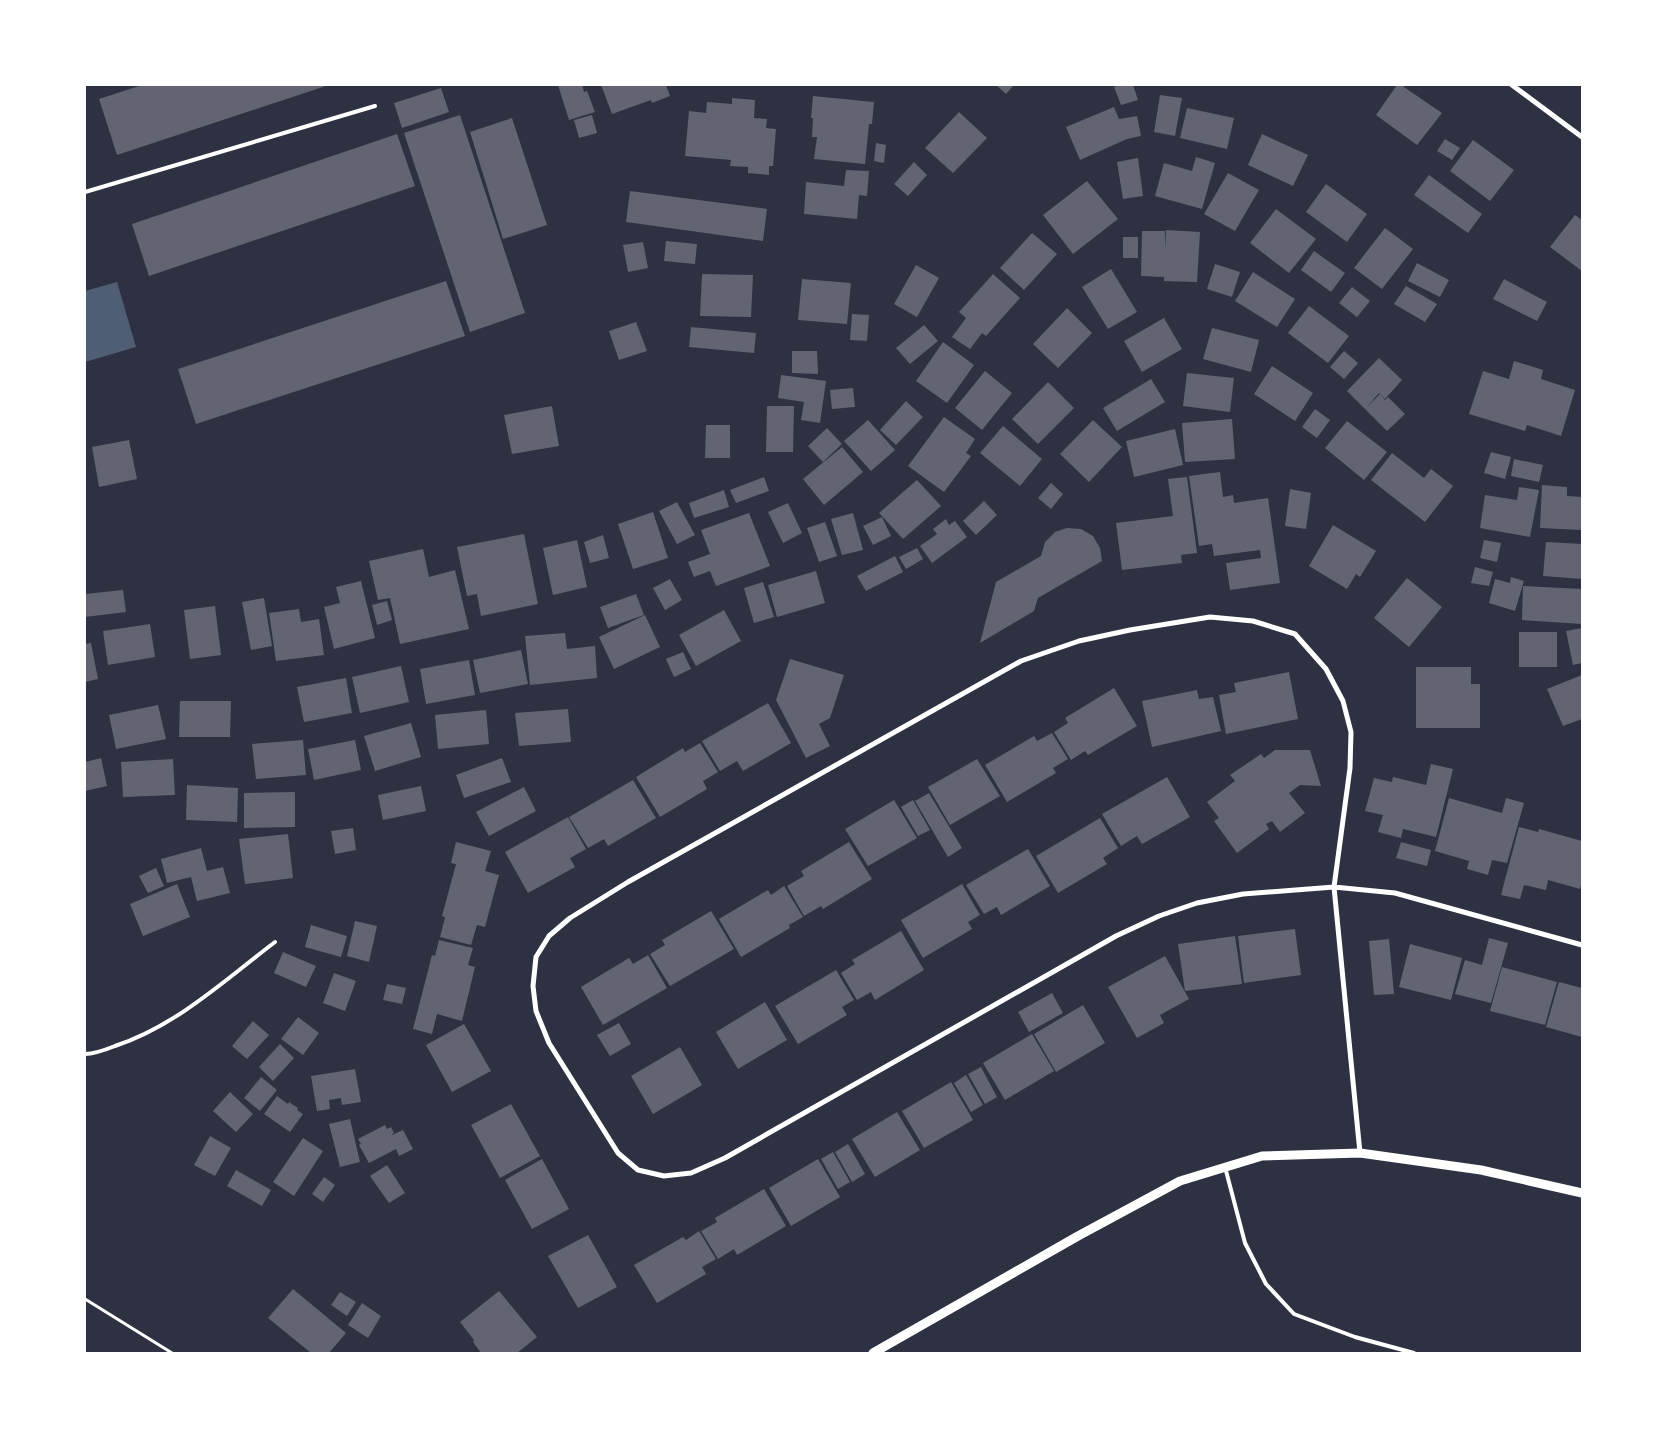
<svg xmlns="http://www.w3.org/2000/svg" width="1667" height="1438" viewBox="0 0 1667 1438" font-family="'Source Serif 4',serif">
<style>
.water{fill:#4f5d75}
.building{fill:#626471}
.lines{fill:none;stroke-linecap:round;stroke-linejoin:round}
.path{stroke:#fff;stroke-width:3}
.service{stroke:#fff;stroke-width:4}
.minor{stroke:#fff;stroke-width:5}
.tertiary{stroke:#fff;stroke-width:9}
</style>
<rect width="100%" height="100%" fill="#2d3142"/>
<path class="water" d="M117 282 136 347 85 362V291Z"/>
<path class="building" d="M142 85H329L117 155 99 99Z
M558 85H582L584 92 587 91 595 112 569 120Z
M601 85H666L670 96 652 103 651 100 612 114Z
M996 85H1014L1006 94Z
M1121 85H1133L1138 100 1121 105 1114 87Z
M1397 85H1401L1442 113 1417 145 1376 115Z
M441 88 449 112 402 128 394 103Z
M1160 95 1182 98 1175 136 1154 132Z
M813 96 874 102 872 124H869L865 164 814 159 817 137H812L813 118H811Z
M732 98 755 100 754 118 767 119 766 128 776 129 773 166H769V175L748 173V167L730 166 731 160 685 156 689 111 706 113 707 102 732 104Z
M1114 107 1119 119 1137 116 1141 136 1127 139 1080 160 1066 127Z
M1187 108 1234 118 1227 149 1180 138Z
M959 112 987 138 953 173 925 148Z
M460 115 525 313 470 332 404 133Z
M592 115 597 133 579 138 574 120Z
M512 118 547 225 503 239 470 132Z
M397 134 415 186 149 276 132 224Z
M1262 134 1308 155 1293 186 1248 165Z
M1445 139 1460 148 1452 160 1437 151Z
M1473 140 1514 170 1490 201 1450 171Z
M876 143 886 145 884 163 874 161Z
M1196 157 1215 163 1202 209 1155 196 1164 163 1192 171Z
M1138 158 1143 196 1123 199 1117 162Z
M914 162 927 175 908 196 894 184Z
M846 170 869 171 867 196 859 195 857 219 804 214 806 182 844 186Z
M1228 173 1259 190 1235 231 1204 214Z
M1429 175 1482 214 1468 233 1414 195Z
M1087 181 1118 219 1073 254 1043 215Z
M1326 184 1367 214 1347 242 1306 212Z
M630 191 767 209 763 241 626 222Z
M1276 209 1316 239 1289 273 1250 243Z
M1575 215 1582 220V271L1550 247Z
M1385 228 1413 249 1382 289 1354 268Z
M1166 230 1200 232 1197 282 1164 281V277L1141 276 1142 231H1165V252Z
M1032 233 1057 254 1024 290 1000 268Z
M1123 237H1138V258H1123Z
M666 241 697 244 695 264 664 261Z
M643 242 648 268 628 272 623 245Z
M1314 251 1345 273 1331 292 1301 270Z
M1417 263 1449 280 1440 297 1408 281Z
M1215 264 1240 272 1232 297 1207 289Z
M916 265 939 278 917 317 894 304Z
M1111 269 1137 312 1108 329 1082 287Z
M1253 272 1295 299 1277 327 1235 301Z
M702 274 753 275 751 317 700 316Z
M993 274 1020 298 986 336 982 333 970 349 952 337 966 318 959 312Z
M802 279 851 283 847 324 798 320Z
M1504 279 1547 302 1537 321 1493 299Z
M446 281 465 336 196 424 178 369Z
M1406 286 1437 304 1425 322 1394 304Z
M1352 287 1370 301 1357 317 1339 303Z
M1309 306 1349 336 1328 363 1288 333Z
M1067 308 1092 333 1058 368 1033 344Z
M852 314 869 315 867 341 850 340Z
M1164 318 1182 349 1142 372 1124 341Z
M636 322 647 351 619 360 609 331Z
M924 325 938 341 910 364 896 348Z
M691 327 756 333 754 353 689 347Z
M1212 328 1259 340 1251 372 1203 359Z
M943 342 974 365 947 403 916 381Z
M792 351H817L818 374 792 373Z
M1344 351 1358 363 1344 379 1330 367Z
M1379 358 1402 380 1385 399 1379 393 1367 407 1380 394 1385 400 1388 397 1405 414 1387 431 1347 391Z
M1514 361 1543 370 1541 379 1575 390 1561 436 1527 425 1525 431 1469 414 1483 371 1509 379Z
M1272 366 1313 393 1295 421 1254 394Z
M985 371 1012 393 982 430 955 408Z
M1187 373 1234 378 1230 412 1183 406Z
M781 375 826 381 820 423 801 420 804 402 778 398Z
M1151 379 1165 402 1117 431 1103 408Z
M1048 382 1074 408 1038 444 1012 419Z
M853 388 855 407 832 409 830 390Z
M906 401 923 417 896 445 880 430Z
M552 406 559 446 512 454 504 415Z
M767 406H794L793 452H766Z
M1315 409 1330 420 1317 438 1302 427Z
M944 417 975 439 966 453 971 456 944 492 908 466Z
M1232 419 1235 459 1185 462 1182 423Z
M868 420 895 450 871 471 844 441Z
M1093 420 1122 447 1089 482 1060 454Z
M1347 421 1387 452 1364 480 1325 448Z
M706 425H730V458H705Z
M1003 426 1042 459 1020 486 980 453Z
M827 428 842 444 823 462 808 446Z
M1175 429 1183 465 1134 477 1126 441Z
M129 440 137 479 99 487 92 447Z
M842 447 863 472 824 505 803 479Z
M1491 452 1511 457 1505 479 1484 473Z
M1392 453 1424 478 1431 469 1453 486 1425 522 1371 480Z
M1514 459 1543 465 1539 482 1511 476Z
M1220 472 1223 497 1233 495 1234 503 1268 498 1280 583 1230 590 1226 563 1261 558 1260 550 1214 556 1212 544 1199 546 1189 476Z
M764 477 769 491 736 503 730 490Z
M1187 477 1197 553 1181 555 1182 563 1122 570 1116 523 1173 516 1168 479Z
M917 480 941 506 903 539 879 513Z
M1051 483 1063 494 1051 509 1038 498Z
M1542 485 1567 487V496L1582 497V530L1540 528Z
M1519 487 1539 490 1530 537 1480 528 1485 495 1517 500Z
M1290 489 1311 493 1306 529 1285 526Z
M724 490 729 507 694 518 689 503Z
M984 501 997 515 976 535 963 521Z
M677 502 695 535 677 544 659 511Z
M788 503 802 533 783 543 768 512Z
M653 512 668 558 633 569 618 524Z
M749 513 770 566 716 586 710 571 694 577 688 562 710 554 701 530Z
M853 513 863 550 842 555 831 519Z
M882 517 891 536 873 545 863 526Z
M946 519 949 525 955 521 967 537 932 563 920 546 937 534 933 529Z
M825 522 837 556 819 562 807 528Z
M1333 525 1376 551 1360 577 1356 574 1347 589 1309 566Z
M1067 528 1081 529 1093 536 1100 548 1102 561 1038 598 1034 611 980 643 996 582 1041 556 1045 542 1055 532Z
M524 534 538 604 481 616 477 594 467 596 457 547Z
M603 535 609 558 590 563 584 542Z
M577 540 587 587 553 595 543 548Z
M1484 540 1501 543 1497 562 1480 558Z
M1546 542 1582 544V579L1543 576Z
M917 548 923 559 906 569 899 557Z
M423 549 429 577 455 570 469 629 400 644 390 598 378 600 369 561Z
M895 556 903 572 866 591 857 576Z
M1475 567 1493 572 1489 586 1471 583Z
M816 571 825 603 777 617 768 585Z
M1511 577 1524 581 1515 611 1489 603 1495 579 1510 583Z
M1407 578 1442 607 1409 647 1374 618Z
M670 579 682 600 665 610 653 588Z
M361 581 375 638 334 649 324 607 340 603 336 587Z
M763 582 774 617 754 623 744 588Z
M1523 586 1582 589V624L1522 620Z
M123 590 126 612 85 617V594Z
M636 594 644 615 608 628 600 607Z
M264 598 272 646 251 650 242 602Z
M387 601 392 620 377 625 372 605Z
M215 606 221 655 190 659 184 610Z
M299 609 301 622 319 619 324 655 276 661 269 613Z
M724 610 741 641 696 666 679 635Z
M645 615 660 647 614 669 599 637Z
M150 624 155 657 108 665 103 631Z
M1582 628V663L1573 665 1566 631Z
M1519 632H1557V667H1519Z
M565 633 567 649 595 646 597 678 530 685 525 636Z
M91 643 98 679 85 682V644Z
M521 650 528 684 480 693 473 660Z
M683 652 691 669 674 677 666 659Z
M790 659 844 675 830 718 819 724 830 746 806 758 776 700Z
M469 660 475 695 426 704 420 669Z
M401 666 409 702 360 713 352 677Z
M1416 667H1471V684H1480V728H1416Z
M1289 672 1298 719 1226 734 1219 695 1236 692 1234 683Z
M1582 675V719L1563 726 1547 689Z
M346 678 352 713 304 722 297 687Z
M1114 688 1137 726 1088 755 1085 751 1071 760 1054 732 1068 723 1065 718Z
M1197 690 1199 699 1213 697 1221 731 1152 747 1142 701Z
M180 701H231L230 737H179Z
M768 703 791 743 743 771 737 761 720 771 702 741Z
M158 705 166 739 116 749 109 715Z
M568 709 571 742 519 746 515 713Z
M486 710 489 744 438 749 435 715Z
M411 723 421 757 375 771 364 736Z
M1052 733 1068 759 1053 768 1056 773 1007 802 985 765 1034 736 1037 741Z
M303 740 306 775 256 779 252 744Z
M355 740 361 770 314 780 308 749Z
M700 743 718 772 703 781 707 789 660 817 636 777 683 748 685 752Z
M1275 750H1310L1321 786 1300 785 1289 793 1305 813 1280 832 1272 821 1266 824 1269 829 1237 853 1214 821 1219 818 1207 802 1235 781 1230 775 1261 754 1264 758Z
M101 758 107 786 85 791V762Z
M502 758 511 782 464 798 456 775Z
M173 759 175 795 123 797 121 762Z
M977 759 1000 796 950 825 928 787Z
M1431 764 1453 769 1436 837 1403 829 1401 838 1378 832 1383 815 1365 811 1374 778 1392 782 1393 777 1426 785Z
M1167 777 1190 817 1142 844 1137 836 1121 846 1102 814Z
M633 780 656 818 608 846 604 839 588 848 569 817Z
M187 785 238 788 237 822 186 820Z
M421 786 426 811 383 820 378 795Z
M524 787 536 811 489 836 476 812Z
M295 792V827L244 828V793Z
M929 793 962 848 948 857 915 801Z
M1449 798 1502 813 1506 798 1524 803 1507 863 1492 860 1488 875 1467 869 1469 861 1435 851Z
M894 800 917 838 868 866 845 829Z
M913 800 930 830 918 836 901 807Z
M568 817 586 849 570 858 575 867 528 893 505 852Z
M1100 818 1118 848 1103 858 1107 864 1058 893 1036 856Z
M1519 827 1538 832 1539 829 1582 841V881L1580 889 1548 880 1546 890 1524 885 1520 899 1501 895Z
M353 828 356 850 335 854 331 831Z
M288 834 293 878 245 884 239 839Z
M456 842 491 851 485 871 499 875 485 927 477 925 471 945 440 937 445 917 442 916 456 864 451 863Z
M849 842 872 879 823 909 821 906 804 916 787 886 804 876 801 871Z
M1401 842 1431 850 1427 866 1396 858Z
M201 848 207 871 223 867 230 893 197 901 191 877 167 883 161 859Z
M1028 849 1050 886 1001 915 997 907 984 914 966 885Z
M156 868 164 886 148 893 139 876Z
M177 884 190 917 143 936 130 904Z
M962 884 980 915 968 922 972 929 923 958 901 920Z
M784 886 803 917 789 925 790 928 741 957 719 919 768 890 771 895Z
M711 911 734 949 670 986 650 954 665 945 662 940Z
M355 921 377 926 369 962 347 956Z
M311 925 347 936 341 957 305 947Z
M1295 929 1301 975 1244 983 1238 936Z
M901 931 924 970 875 1000 871 992 857 1000 841 973 855 964 852 960Z
M1235 936 1242 984 1185 991 1178 944Z
M1489 938 1508 943 1491 1003 1455 994 1465 960 1482 965Z
M1389 939 1394 994 1374 995 1369 941Z
M439 940 473 948 468 965 475 967 462 1021 437 1014 432 1034 413 1029 432 955 435 956Z
M1410 944 1462 958 1451 1000 1399 987Z
M283 952 316 966 306 987 274 973Z
M648 955 667 988 603 1025 581 987 629 958 633 964Z
M1165 956 1189 999 1160 1015 1164 1023 1137 1038 1108 987Z
M1502 967 1557 982 1545 1025 1490 1011Z
M836 970 854 1000 842 1007 847 1015 798 1044 775 1006Z
M334 973 356 981 345 1011 323 1003Z
M1559 982 1582 988V1037L1546 1027Z
M387 984 406 988 402 1004 383 1000Z
M1052 993 1063 1013 1029 1032 1018 1012Z
M765 1002 787 1040 738 1069 716 1032Z
M1083 1005 1105 1043 1056 1072 1034 1034Z
M298 1017 319 1033 303 1055 281 1039Z
M253 1021 269 1035 247 1059 232 1046Z
M619 1023 631 1044 610 1056 597 1035Z
M464 1024 491 1071 452 1092 426 1045Z
M1032 1034 1054 1071 1005 1100 983 1063Z
M280 1044 294 1058 273 1081 259 1067Z
M680 1047 702 1085 653 1114 631 1076Z
M981 1067 997 1097 985 1104 968 1074Z
M355 1069 361 1102 342 1105 341 1098 329 1100 330 1109 317 1111 311 1076Z
M966 1075 983 1105 971 1112 954 1083Z
M261 1077 277 1090 260 1111 244 1098Z
M951 1082 973 1120 924 1148 902 1111Z
M230 1092 253 1114 236 1132 213 1111Z
M277 1096 288 1104 289 1102 298 1108 297 1110 303 1114 290 1132 264 1114Z
M511 1104 540 1156 500 1178 471 1125Z
M897 1112 920 1150 875 1177 852 1139Z
M350 1119 360 1162 340 1167 329 1124Z
M385 1125 387 1129 391 1127 394 1133 392 1134V1135L403 1130 413 1149 399 1156 396 1149 369 1163 359 1145 361 1144 358 1139Z
M210 1136 231 1148 215 1176 194 1165Z
M303 1138 323 1151 294 1196 273 1182Z
M848 1144 865 1174 852 1182 835 1152Z
M833 1152 850 1182 838 1189 821 1159Z
M542 1159 569 1209 532 1229 505 1180Z
M818 1159 840 1197 791 1226 769 1188Z
M387 1165 405 1193 389 1203 370 1176Z
M236 1170 271 1190 262 1206 227 1186Z
M324 1177 335 1185 323 1202 312 1194Z
M764 1189 786 1226 737 1255 734 1249 718 1259 701 1231 717 1222 715 1218Z
M699 1231 716 1259 702 1267 706 1274 657 1303 634 1265 683 1237 686 1240Z
M588 1235 617 1287 578 1308 548 1256Z
M293 1289 346 1333 329 1353H311L268 1318Z
M499 1291 537 1337 517 1353H481L473 1342 474 1340 460 1322Z
M340 1292 356 1302 347 1316 331 1305Z
M362 1303 381 1316 368 1338 348 1325Z"/>
<g class="lines">
<path class="path" d="M85 1299 172 1353"/>
<path class="service" d="M85 192 375 106
M85 1054C95 1054 105 1050 115 1046 176 1026 225 980 275 942
M1225 1167 1245 1243 1266 1284 1294 1314 1355 1337 1414 1353"/>
<path class="minor" d="M1512 85 1582 137
M1360 1153 1334 887 1350 768 1351 732 1343 701 1326 669 1295 634 1253 621 1210 617 1130 630 1079 641 1021 661 628 882 570 918 549 936 536 957 533 986 536 1011 549 1043 618 1153 638 1170 664 1176 691 1173 725 1158 1116 936 1159 916 1197 903 1243 894 1334 887 1395 893 1582 945"/>
<path class="tertiary" d="M873 1353 1078 1236 1180 1181 1262 1156 1360 1153 1481 1170 1582 1193"/>
</g>
<rect width="1667" height="1438" fill="none" stroke="#ffffff" stroke-width="172"/>
</svg>
